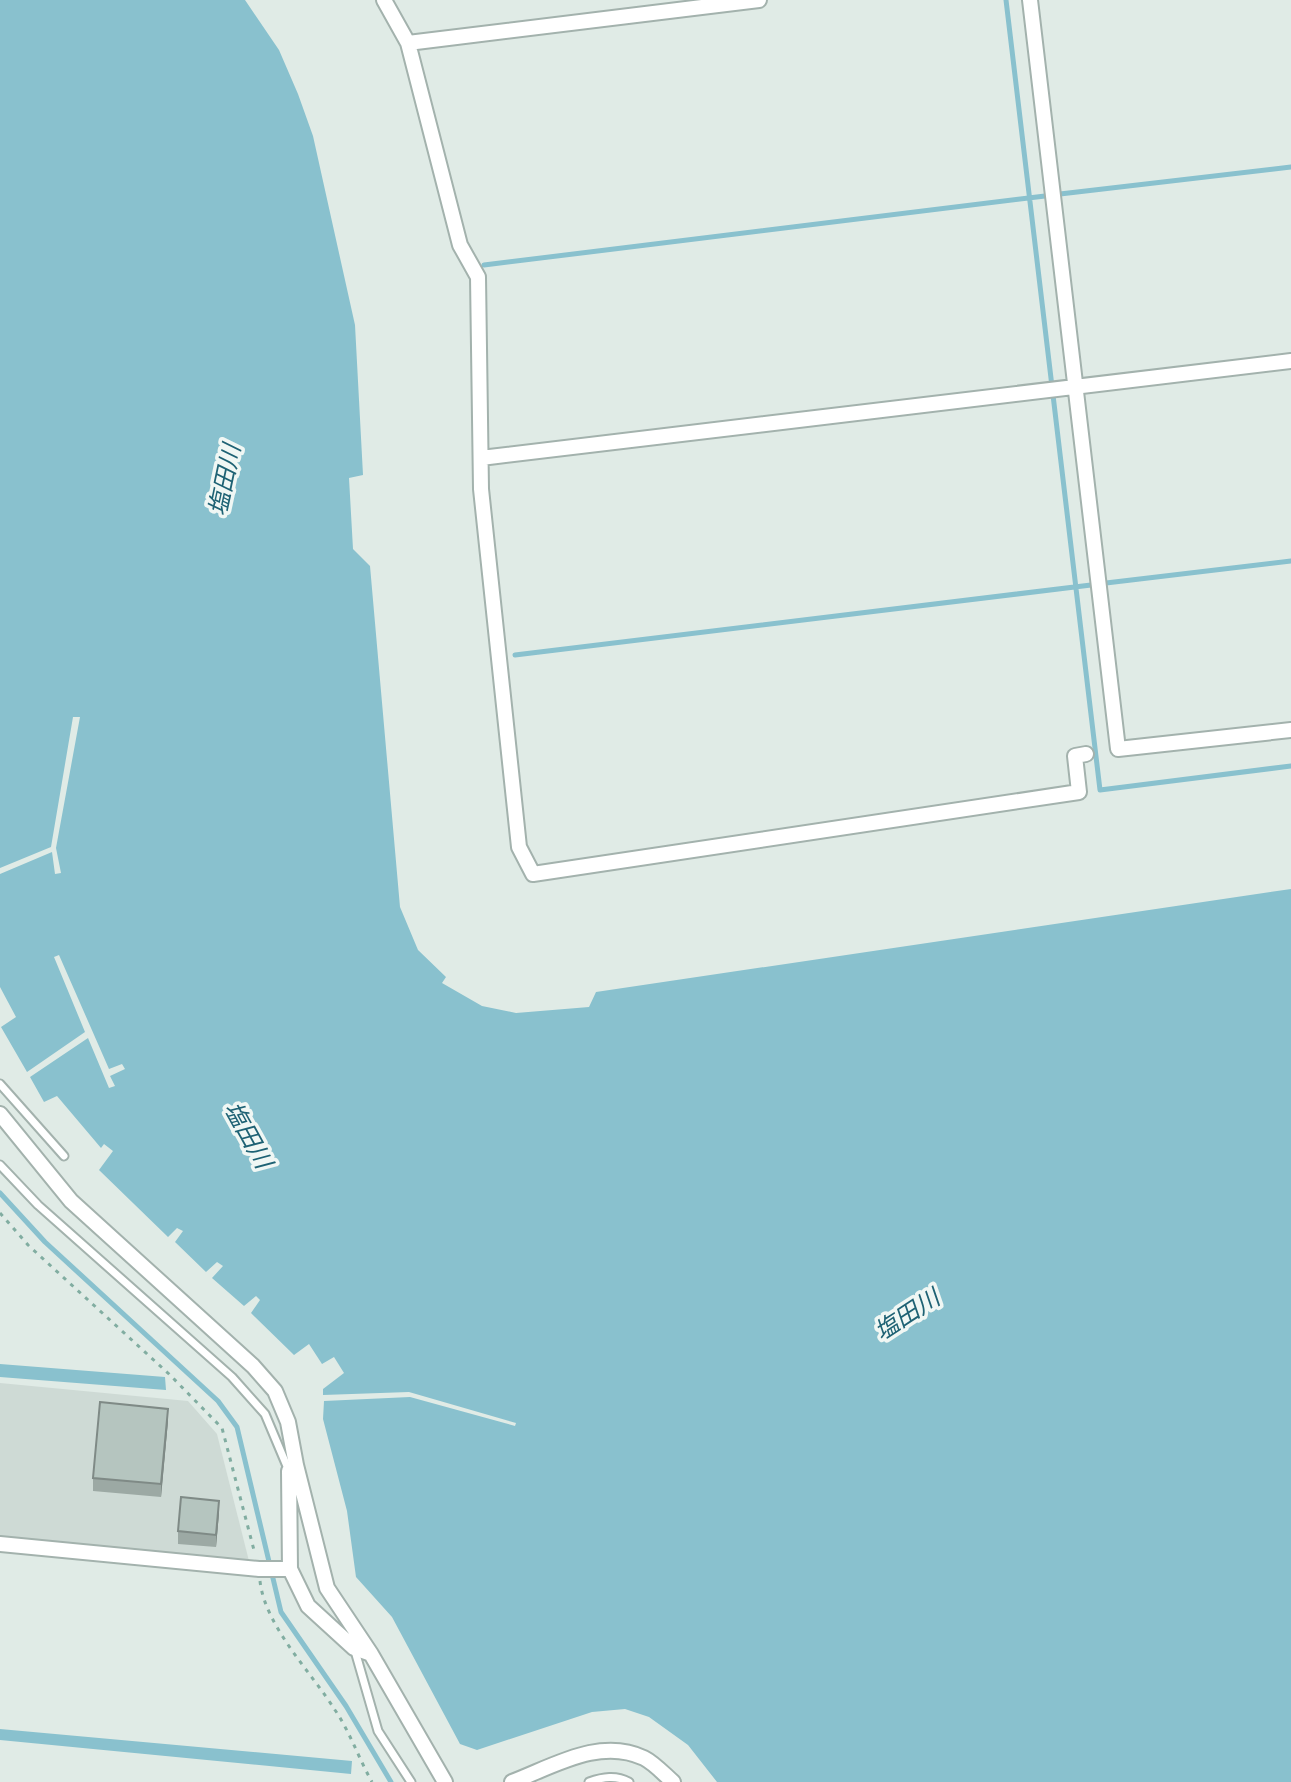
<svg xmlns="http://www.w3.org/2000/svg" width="1291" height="1782" viewBox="0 0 1291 1782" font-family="Barlow,'Noto Sans JP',sans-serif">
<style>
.built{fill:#cedad5}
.water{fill:#89c1ce}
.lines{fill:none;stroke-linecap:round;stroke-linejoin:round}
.stream{stroke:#89c1ce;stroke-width:5}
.lane-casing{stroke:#a3b2ad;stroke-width:11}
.street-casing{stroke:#a3b2ad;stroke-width:18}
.path{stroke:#81ada1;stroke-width:3;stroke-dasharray:4 6;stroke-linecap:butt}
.lane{stroke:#fff;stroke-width:7}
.street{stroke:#fff;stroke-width:14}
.wall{fill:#9ca9a4}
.shaded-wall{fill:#7f8a86}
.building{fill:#b5c5bf;stroke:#7f8a86;stroke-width:2}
.labels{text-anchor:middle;stroke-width:7;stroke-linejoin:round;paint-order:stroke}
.water-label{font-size:24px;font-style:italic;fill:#1e6274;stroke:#f0f7f4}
</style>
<rect width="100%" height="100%" fill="#e0ebe6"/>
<path class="built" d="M0 1383 188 1401 217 1434 249 1561 0 1537Z"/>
<path class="water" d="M0 0H245L279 50 298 94 313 136 355 325 363 475 349 478 353 549 370 566 400 907 418 950 446 977 442 983 482 1006 516 1013 589 1007 596 992 1291 889V1782H717L688 1745 649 1717 625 1709 592 1712 477 1750 460 1744 392 1617 356 1577 347 1511 323 1419 324 1401 410 1397 515 1426 516 1423 409 1392 323 1395V1389L344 1373 334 1357 322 1364 309 1344 294 1355 251 1313 260 1300 256 1296 244 1306 212 1278 223 1266 217 1262 206 1272 175 1242 183 1231 177 1228 168 1237 99 1170 113 1151 104 1144 101 1148 57 1096 44 1102 30 1077 88 1038 109 1088 115 1086 110 1076 125 1069 122 1064 109 1069 59 955 54 957 85 1032 27 1072 1 1027 16 1017 0 987V874L52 852 55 874 61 873 56 848 80 717H73L51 847 0 868Z
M0 1364 165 1377 166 1390 0 1377Z
M0 1729 352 1761 351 1774 0 1740Z"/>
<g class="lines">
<path class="stream" d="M1006 0 1100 790 1291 766
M1060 194 1291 167
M484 265 1045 196
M1106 583 1291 561
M515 655 1091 585
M0 1193 45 1242 218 1401 237 1427 281 1612 346 1706 391 1782"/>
<g class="lane-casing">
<path id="lane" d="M0 1084 64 1156
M0 1165 38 1205 232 1377 265 1414 289 1471
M355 1651 378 1731 411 1782
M589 1782C603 1777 616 1775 629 1782"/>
</g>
<g class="street-casing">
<path id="street" d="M384 0 408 43 460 245 478 277 481 489 519 847 533 874 1079 792 1075 756 1086 754
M1030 0 1118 749 1291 730
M408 43 759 0
M481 458 1291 361
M0 1114 71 1201 253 1366 275 1391 288 1422 296 1465 327 1588 371 1654 445 1782
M0 1544 259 1569H290L308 1606 354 1648 371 1654
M290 1569 289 1471 296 1465
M512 1782C554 1766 600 1737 644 1758 654 1763 664 1774 673 1782"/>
</g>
<path class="path" d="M0 1213 28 1245 169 1374 222 1428 255 1554
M260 1581C265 1626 311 1672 335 1710 350 1732 359 1759 372 1782"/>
<use href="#lane" class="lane"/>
<use href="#street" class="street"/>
</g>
<path class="wall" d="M168 1421 161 1497 93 1491V1478Z
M219 1513 216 1547 178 1544V1531Z"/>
<path class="shaded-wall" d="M168 1409V1421L161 1497V1484Z
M219 1501V1513L216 1547V1535Z"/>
<path class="building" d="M100 1402 168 1409 161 1484 93 1478Z
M181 1497 219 1501 216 1535 178 1531Z"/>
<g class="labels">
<g class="water-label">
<text transform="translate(225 480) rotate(-78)" y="8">塩田川</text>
<text transform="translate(248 1135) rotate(61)" y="8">塩田川</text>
<text transform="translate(907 1315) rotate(-33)" y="8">塩田川</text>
</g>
</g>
</svg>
